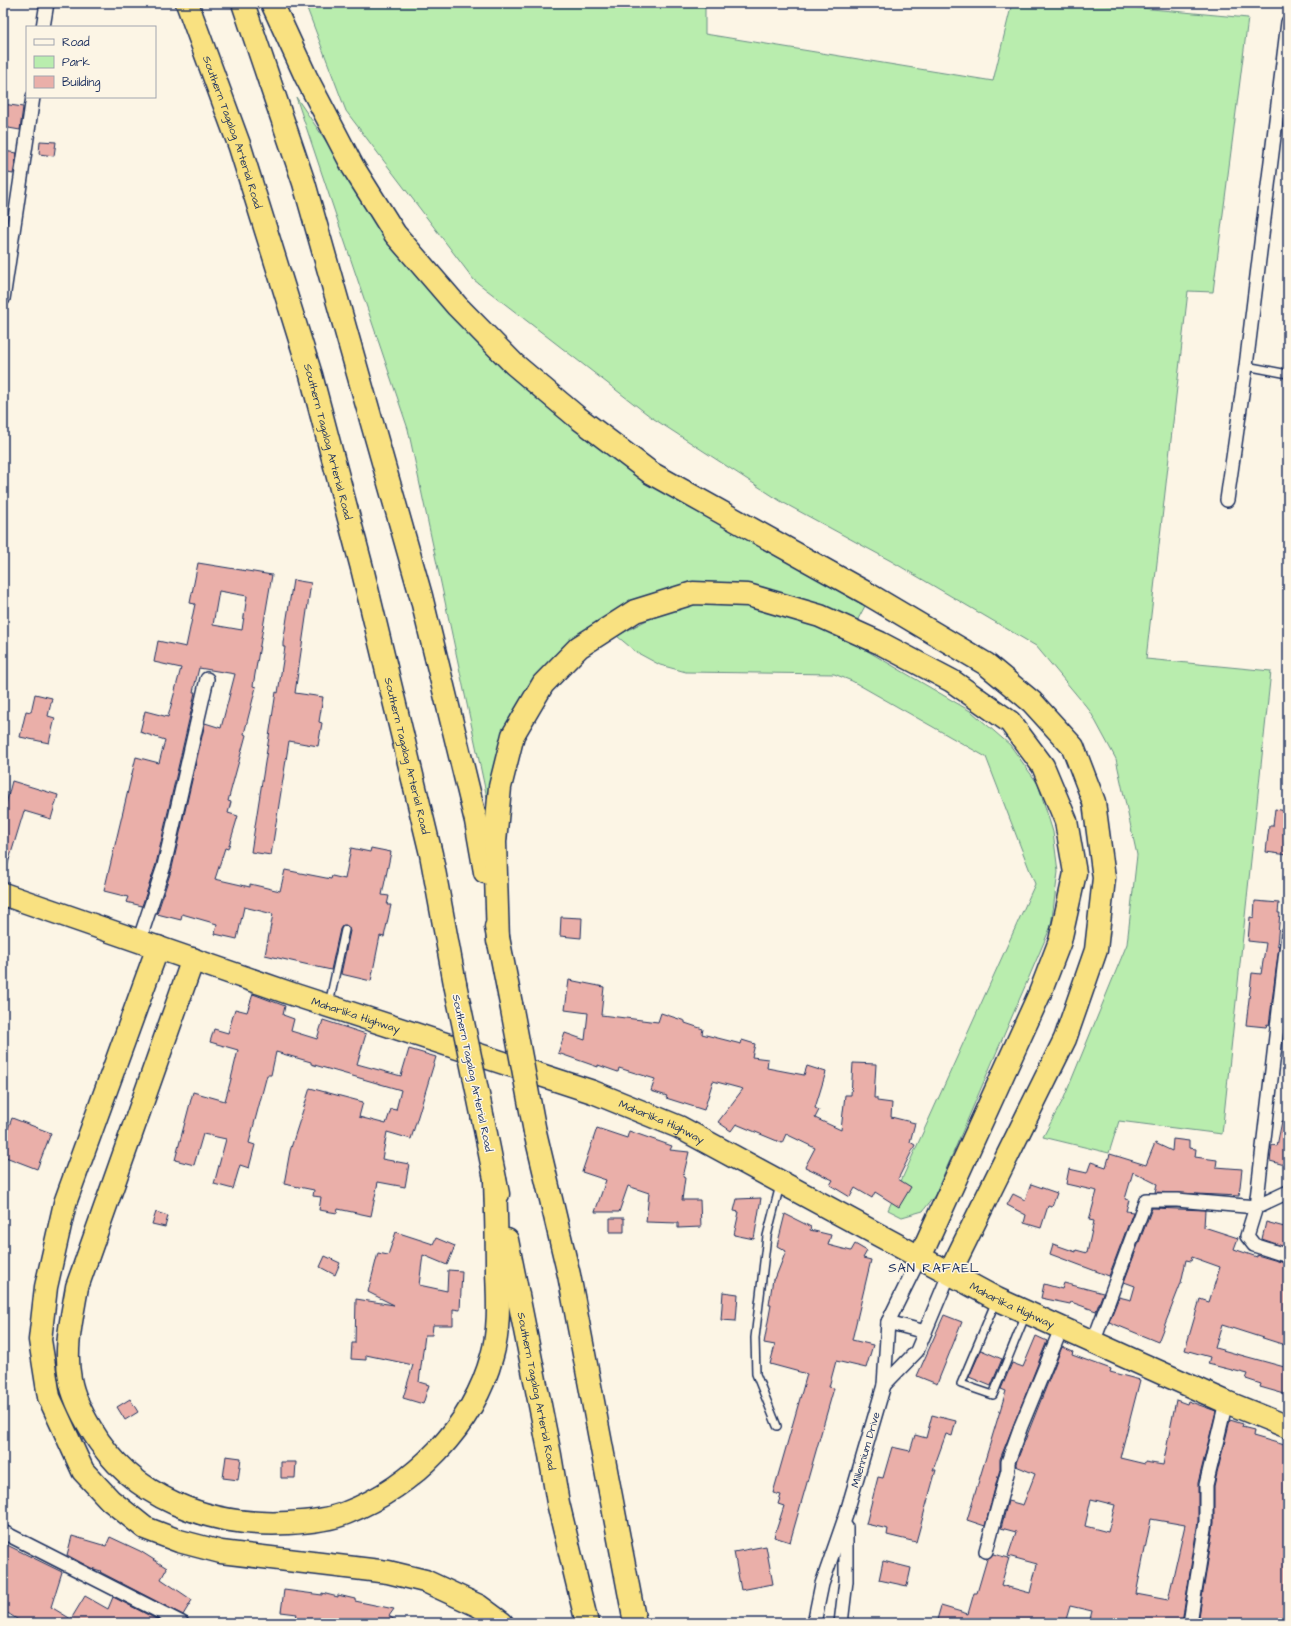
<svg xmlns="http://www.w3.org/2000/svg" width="1291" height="1626" viewBox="0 0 1291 1626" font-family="'Architects Daughter',sans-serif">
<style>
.green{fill:#b9edae;stroke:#6a8e86}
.building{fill:#eaafa9;stroke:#1b2f5e;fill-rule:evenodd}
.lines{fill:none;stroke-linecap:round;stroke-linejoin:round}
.lane-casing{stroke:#1b2f5e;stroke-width:10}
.street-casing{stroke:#1b2f5e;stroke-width:16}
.highway-casing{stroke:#1b2f5e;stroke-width:25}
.lane{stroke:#fcf5e5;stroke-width:7}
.street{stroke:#fcf5e5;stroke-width:13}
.highway{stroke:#f9e181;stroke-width:22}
.highway-bridge-casing{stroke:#1b2f5e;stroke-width:25;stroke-linecap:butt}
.highway-bridge{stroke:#f9e181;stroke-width:22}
.labels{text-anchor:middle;stroke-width:3;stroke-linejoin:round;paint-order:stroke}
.street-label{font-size:11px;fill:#1b2f5e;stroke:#fcf5e5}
.quarter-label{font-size:13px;letter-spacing:1px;fill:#1b2f5e;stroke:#fcf5e5}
</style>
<rect width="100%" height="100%" fill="#fcf5e5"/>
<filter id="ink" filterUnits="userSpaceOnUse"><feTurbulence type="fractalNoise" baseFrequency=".025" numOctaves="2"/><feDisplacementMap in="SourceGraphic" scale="8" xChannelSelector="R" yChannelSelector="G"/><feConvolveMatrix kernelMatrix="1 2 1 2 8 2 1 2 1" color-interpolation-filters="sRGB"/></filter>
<g filter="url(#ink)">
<path class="green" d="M305 3H705V34L993 81 1012 3H1087L1248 18 1213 292 1188 291 1146 659 1271 671 1222 1134 1119 1121 1109 1153 1043 1137 1064 1098 1127 944 1137 855 1116 759 1090 711 1036 646 891 561 782 502 651 417 474 280 346 111Z
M296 97 381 222 427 285 505 371 575 428 716 521 865 606 857 621 671 594 546 668 489 807 408 429Z
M748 600 816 621 972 712 1010 745 1038 784 1053 832 1058 872 1051 926 935 1195 923 1211 902 1217 888 1210 1035 884 986 757 852 681 834 674 686 672 660 665 636 652 617 636 660 613 707 602Z"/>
<path class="building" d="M3 104 23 107 20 130 3 127Z
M40 141 56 142 54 156 39 154Z
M3 151 17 153 13 174 3 172Z
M198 563 272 575 253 686 256 687 244 734 246 735 228 801 231 802 228 813 238 816 228 849 225 848 215 879 250 887V884L280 891 285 870 331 879 332 876 345 879 351 848 370 852 371 848 391 852 382 895 389 896 387 905H391L384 937 380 936 371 981 341 974 350 931 346 925H343L340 929 331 970 265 955 273 914 244 907 237 939 215 934 217 924 182 914 181 920 157 914 172 868 205 723 221 728 235 674 199 668 193 692H195L192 707 156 864 142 906 126 902 128 897 104 891 136 757 159 763 165 740 140 732 145 711 168 717 181 668 154 662 158 641 186 647 195 604 190 603ZM219 591 247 596 242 630 213 625Z
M293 580 311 583 295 693 323 697 319 722 322 723 318 746 289 741 271 855 251 852 276 692 278 693 285 647H283V643Z
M35 694 52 698 48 716 55 718 49 743 20 737 26 711 31 712Z
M12 781 58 795 51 819 24 811 6 870 3 869V807L5 808Z
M1275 809 1286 811 1284 828 1288 829V855L1266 852 1269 826H1273Z
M1255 901 1279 903 1278 913H1280L1277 945 1279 946 1269 1025 1267 1024 1266 1027 1246 1025 1252 973 1261 974 1266 943 1248 941 1250 917 1254 918Z
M561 917 582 918 581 938 560 936Z
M569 980 604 987 601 1015 658 1022 661 1013 685 1021V1023L703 1029 702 1034 741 1044 742 1040 755 1044 752 1057 768 1059 767 1068 804 1075 807 1066 826 1072 815 1108 819 1110 815 1118 841 1130 845 1095H851L853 1063 876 1064 874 1098H877V1101L892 1103 891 1117 915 1123 910 1142 915 1145 898 1179 911 1187 899 1207 875 1192 872 1198 855 1188 850 1197 830 1185 833 1180 805 1167 815 1148 786 1134 782 1143 736 1124 731 1131 718 1122 743 1089 713 1081 704 1110 666 1098 667 1096 651 1091 655 1079 619 1068 618 1072 598 1065V1067L558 1053 565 1033 585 1040 588 1013 565 1010Z
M253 994 285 1006 283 1015 294 1019 291 1031 317 1039 323 1020 366 1034 357 1064 401 1076 409 1049 436 1057 411 1139 387 1132 382 1159 409 1164 405 1187 378 1182 371 1216 338 1209 337 1213 319 1210 321 1197 313 1196 314 1190 284 1184 290 1151 310 1088 363 1102 359 1117 386 1124 391 1109 396 1110 401 1090 311 1064V1062L276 1052 271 1075H267L249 1143 255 1145 249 1168 240 1165 233 1189 214 1184 226 1139 203 1134 194 1165 175 1160 193 1092 225 1101 230 1083 238 1050 210 1042 214 1029 228 1033 235 1009 247 1012Z
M12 1118 51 1133 37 1169 3 1156V1142Z
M1282 1121 1288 1122V1166L1270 1161 1272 1145 1277 1146Z
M597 1128 627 1138 629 1131 672 1146 670 1150 689 1152 683 1177 685 1178 682 1200H700L701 1227 678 1228V1223L646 1222 649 1193 628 1186 619 1212H595L606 1180 582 1172Z
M1173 1139 1189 1141V1148L1196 1149 1195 1157 1217 1160 1216 1167 1242 1169 1239 1196 1155 1192 1157 1184 1133 1172 1125 1199 1129 1200 1126 1211 1133 1212 1109 1276 1050 1254 1053 1244 1076 1252V1250L1087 1253 1094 1221 1089 1220 1097 1191 1066 1184 1069 1169 1087 1173 1091 1162 1106 1167 1110 1154 1146 1165 1155 1143 1172 1151Z
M1031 1184 1057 1193 1052 1207 1048 1206 1041 1228 1024 1223 1026 1215 1007 1205 1013 1194 1025 1200Z
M761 1198 754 1239 734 1235 739 1212 734 1211 737 1199Z
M1152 1208 1205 1210 1204 1227 1238 1238 1234 1249 1257 1257V1255L1288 1264V1346L1222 1325 1215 1348 1288 1368V1395L1260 1387 1261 1384 1246 1379 1248 1374 1208 1364 1210 1357 1185 1350 1200 1299 1209 1302 1220 1267 1192 1257 1191 1261 1186 1260 1181 1283 1158 1342 1109 1322 1119 1297 1131 1300 1135 1286 1124 1282Z
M156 1212 168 1216 165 1227 152 1224Z
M785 1214 811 1227 810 1230 831 1235 828 1245 851 1251 855 1244 867 1251 863 1258 871 1260 852 1340 873 1345 866 1368 836 1361 829 1387 834 1388 790 1542 774 1537 784 1506 778 1504 781 1495 773 1493 807 1374 770 1364 775 1345 764 1343 771 1305H769L773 1279H775L786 1251 777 1246Z
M610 1218H624V1232H610Z
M1266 1222 1288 1228V1248L1262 1239Z
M396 1232 433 1244 436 1238 455 1246 447 1265 423 1255 419 1285 447 1291 448 1270 462 1271 460 1310 453 1309V1325H433L432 1335H425L419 1382 429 1385 423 1404 403 1398 413 1365 366 1355V1360L351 1359 352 1343H355L356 1299 394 1305 368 1292 378 1253 388 1255Z
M325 1256 340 1263 335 1275 320 1267Z
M1064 1283 1103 1293 1096 1311 1071 1302 1070 1304 1041 1298 1044 1284 1062 1289Z
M723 1292 738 1294 736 1321 721 1320Z
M944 1315 962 1322 937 1384 917 1376Z
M1036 1336 1047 1341 1000 1459V1469L985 1526 967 1520 1006 1391 1001 1389 1012 1363 1023 1367Z
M1062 1347 1073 1352 1072 1355 1111 1369 1110 1372 1140 1380 1120 1458 1145 1464V1462L1163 1465 1176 1400 1187 1404 1188 1401 1216 1411 1198 1483V1521L1182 1623H1089L1092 1611 1070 1606 1065 1623H936L941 1606 968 1614 974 1593H977L987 1559 993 1554 1009 1558 1001 1585 1030 1593 1037 1564 1008 1556 1016 1532 1001 1528 1008 1501 1023 1505 1035 1474 1016 1466V1463ZM1091 1499 1115 1505 1108 1532 1085 1526ZM1151 1519 1185 1525 1168 1600 1136 1594Z
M981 1350 1002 1359 991 1386 969 1377Z
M130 1399 138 1412 125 1420 117 1407Z
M932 1415 956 1421 952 1436 946 1434 933 1470H936L916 1542 887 1535 888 1529 866 1524 878 1477 883 1478 892 1447 910 1451 915 1435 926 1438Z
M1230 1420 1243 1424 1242 1427 1254 1430 1253 1436 1288 1446V1623H1198L1214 1523V1486Z
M226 1456 241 1458 238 1480 223 1478Z
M281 1462H296L295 1478H281Z
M72 1536 106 1546 110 1537 140 1551 167 1568 161 1579 192 1600 183 1615 100 1572 101 1571 91 1568 67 1555Z
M3 1543 62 1572 51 1607 71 1619 85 1596 108 1609 113 1597 164 1623H23L3 1610Z
M766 1546 773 1584 741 1590 734 1552Z
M883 1561 911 1568 907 1586 879 1580Z
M284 1590 322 1595V1593L338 1597V1595L355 1599V1601L394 1609 389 1616 399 1623H294L297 1614 281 1612Z"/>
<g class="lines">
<g class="lane-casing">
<path id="lane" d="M1246 366 1288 374
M329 1004 345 930
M996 1301 961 1384 993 1395 1026 1314
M777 1426 756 1374 755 1338 767 1236 780 1185"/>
</g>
<g class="street-casing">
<g id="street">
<path d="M43 27 47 3"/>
<path d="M3 299 33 97"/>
<path d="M1227 500 1246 366 1288 22"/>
<path d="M1288 934 1256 1207 1247 1236 1254 1245 1288 1256"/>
<path d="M139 941 164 866 207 679"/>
<path d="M888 1322 925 1332"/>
<path d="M1093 1343 1146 1200H1177L1256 1207 1288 1192"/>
<path d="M884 1385 917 1351 950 1272"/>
<path d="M3 1532 182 1623"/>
<path d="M986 1551 1008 1470V1462L1021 1426 1061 1329"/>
<path id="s1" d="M814 1623 822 1584 846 1515 884 1385 888 1322 920 1257"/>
<path d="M841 1623 846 1581V1527"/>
<path d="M1190 1623 1206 1522V1485L1226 1402"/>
</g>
</g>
<g class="highway-casing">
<g id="highway">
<path id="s2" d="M187 3 240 147 311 375 362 568 431 854 455 984"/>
<path d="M243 3 304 183 421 596 476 821 485 872"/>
<path d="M272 3 306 77 353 167 395 234 457 306 514 364 577 417 651 473 868 594 986 664 1032 702 1073 747 1094 802 1104 878 1096 950 1065 1039 950 1272"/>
<path id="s3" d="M3 894 295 995 593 1092 679 1127 997 1299 1226 1402 1288 1427"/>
<path d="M496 927 511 1004"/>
<path d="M498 941 495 842 500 787 513 735 543 684 579 647 635 611 693 593 748 595 820 616 880 643 952 681 1010 722 1043 766 1066 821 1075 873 1060 941 1040 993 920 1257"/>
<path d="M158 947 65 1203 46 1287 40 1340 49 1397 83 1471 110 1500 145 1528 179 1541 221 1552 388 1572 425 1581 479 1606 502 1623"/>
<path d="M193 959 77 1287C72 1317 64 1349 70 1379 73 1397 82 1414 91 1429 132 1499 210 1527 288 1523 307 1522 329 1520 346 1513 414 1486 473 1427 492 1356 500 1328 498 1300 497 1272 497 1242 496 1211 495 1180"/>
<path d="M483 1119 498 1194"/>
<path d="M535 1132 569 1275 635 1623"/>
<path id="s4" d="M507 1240 550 1455 558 1503 587 1623"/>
</g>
</g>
<use href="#lane" class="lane"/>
<use href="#street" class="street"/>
<use href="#highway" class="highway"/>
<g class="highway-bridge-casing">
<path id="highway-bridge" d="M455 984 483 1119
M511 1004 535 1132"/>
</g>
<use href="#highway-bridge" class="highway-bridge"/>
</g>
</g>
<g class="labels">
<g class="street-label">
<text dy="4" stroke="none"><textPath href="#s2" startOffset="137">Southern Tagalog Arterial Road</textPath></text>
<text dy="4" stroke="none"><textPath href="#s2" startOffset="461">Southern Tagalog Arterial Road</textPath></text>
<text dy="4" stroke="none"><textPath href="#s2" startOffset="785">Southern Tagalog Arterial Road</textPath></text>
<text dy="4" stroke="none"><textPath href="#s3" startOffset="373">Maharlika Highway</textPath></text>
<text transform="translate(473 1073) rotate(78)" y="4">Southern Tagalog Arterial Road</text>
<text dy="4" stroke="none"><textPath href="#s3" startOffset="697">Maharlika Highway</textPath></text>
<text dy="4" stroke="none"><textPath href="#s3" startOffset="1093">Maharlika Highway</textPath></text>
<text dy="4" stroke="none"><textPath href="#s4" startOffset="154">Southern Tagalog Arterial Road</textPath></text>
<text dy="4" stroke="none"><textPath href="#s1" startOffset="181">Millennium Drive</textPath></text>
</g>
<g class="quarter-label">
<text x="934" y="1272">SAN RAFAEL</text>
</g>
</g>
<rect width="1291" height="1626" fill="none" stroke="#fcf5e5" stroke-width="16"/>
<rect x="8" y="8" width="1275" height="1610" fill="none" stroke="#1b2f5e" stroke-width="1.5" filter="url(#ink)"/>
<rect x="26" y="26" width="130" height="72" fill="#fcf5e5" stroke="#a2a6af"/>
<rect x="34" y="39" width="20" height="6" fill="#fcf5e5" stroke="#a2a6af"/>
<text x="62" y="46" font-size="12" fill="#1b2f5e">Road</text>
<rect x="34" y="56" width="20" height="12" fill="#b9edae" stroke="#a2a6af"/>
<text x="62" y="66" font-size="12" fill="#1b2f5e">Park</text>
<rect x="34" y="76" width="20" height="12" fill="#eaafa9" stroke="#a2a6af"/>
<text x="62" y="86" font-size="12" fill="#1b2f5e">Building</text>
</svg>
